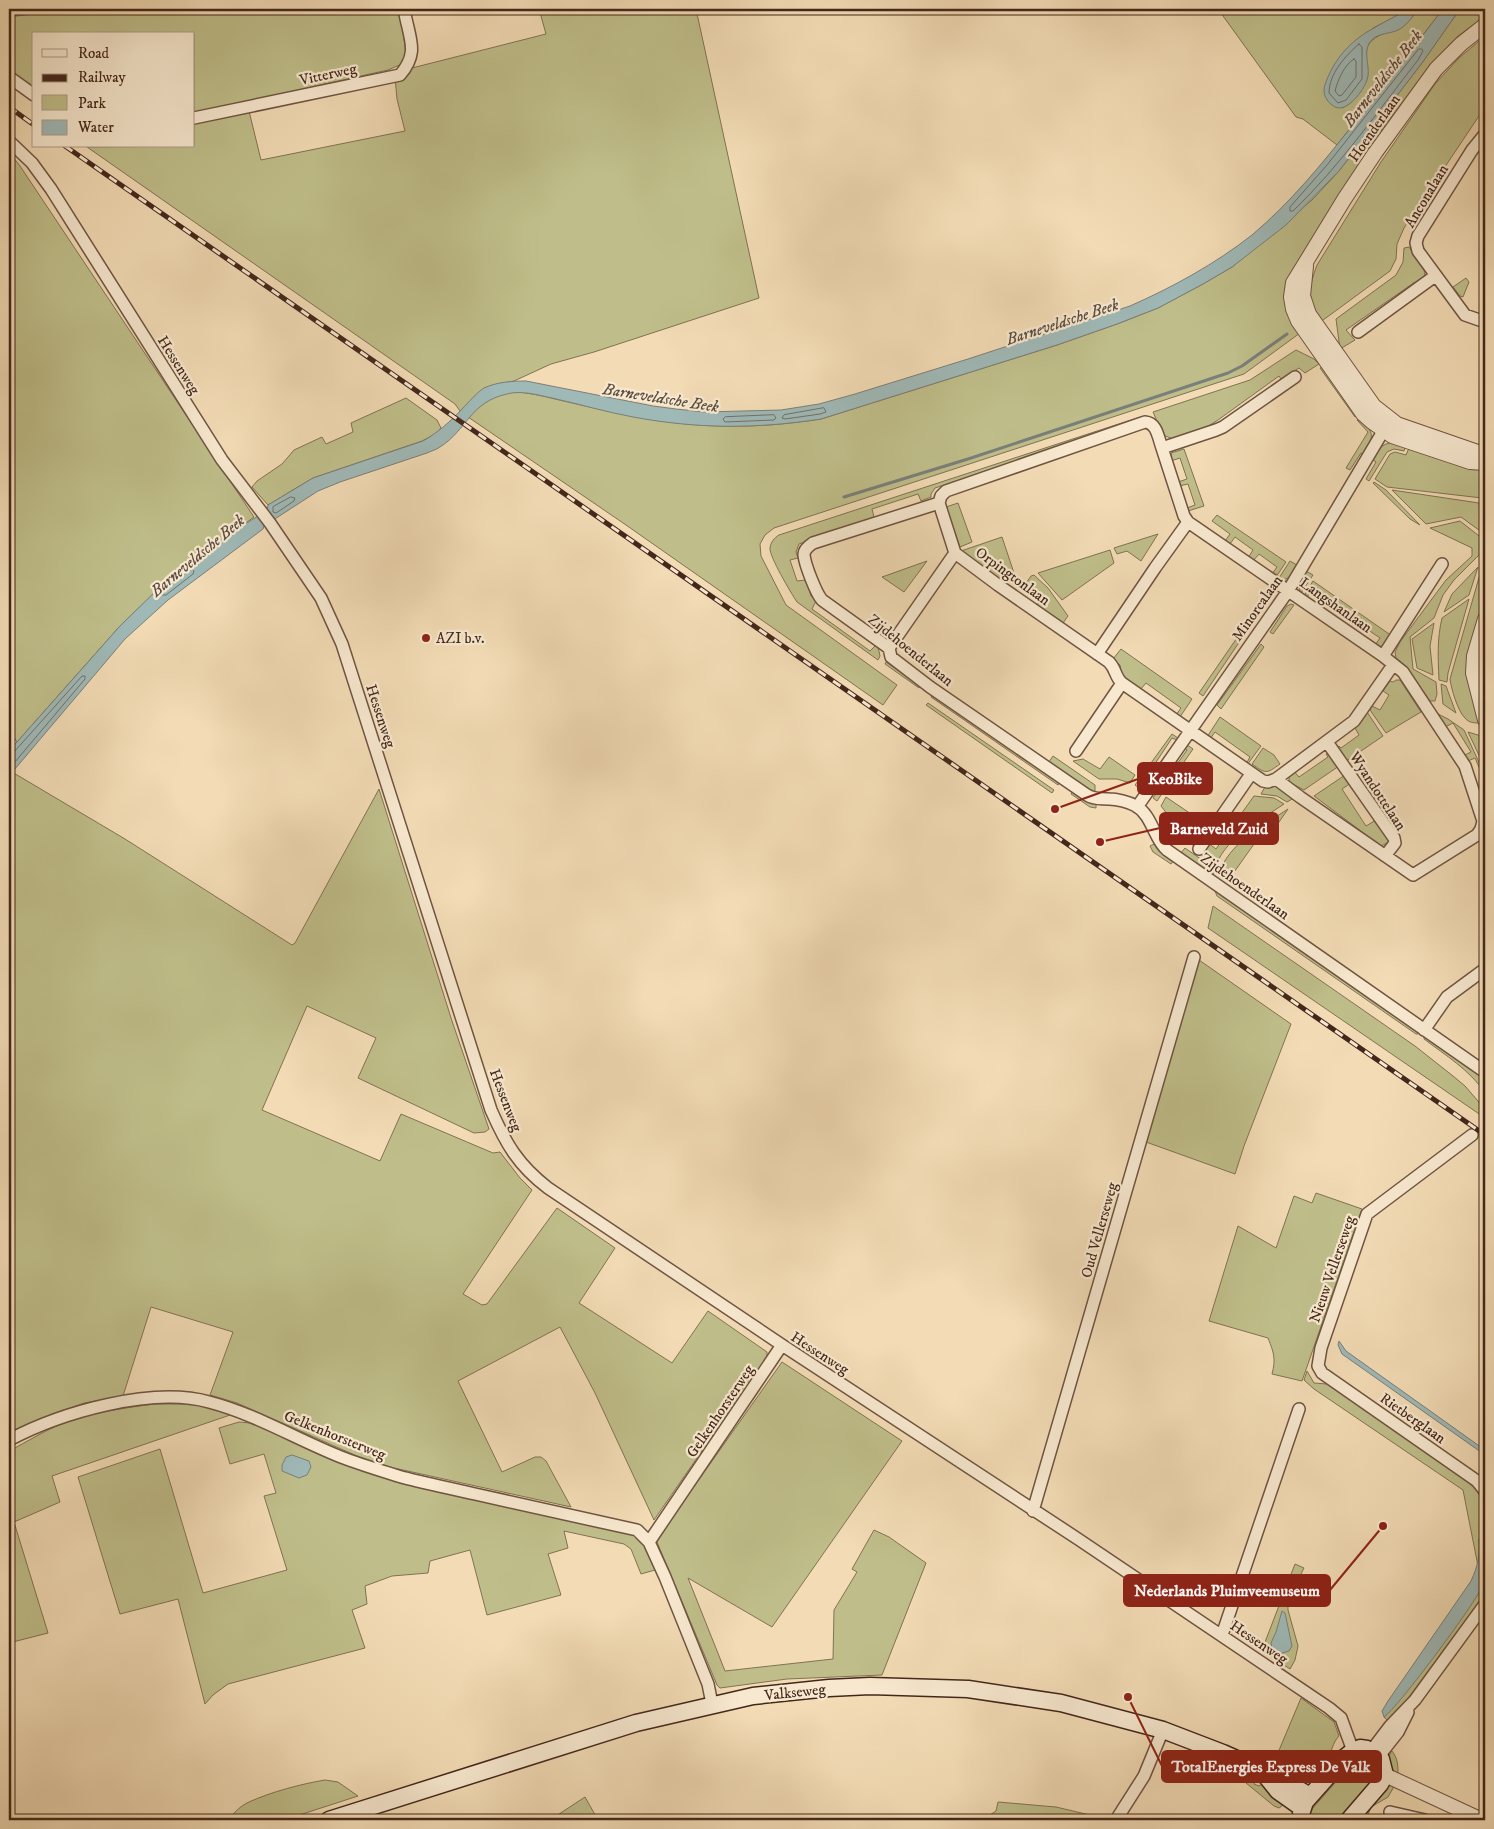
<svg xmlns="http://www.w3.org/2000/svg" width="1494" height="1829" viewBox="0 0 1494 1829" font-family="'IM FELL DW Pica',serif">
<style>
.green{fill:#bfbe8a;stroke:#827252}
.water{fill:#9fb9b7;stroke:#7b7f79}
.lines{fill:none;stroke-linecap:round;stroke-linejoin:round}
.shore{stroke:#727069;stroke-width:1}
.stream{stroke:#7b7f79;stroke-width:3}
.minor-casing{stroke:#705442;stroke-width:14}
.tertiary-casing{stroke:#705442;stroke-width:16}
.secondary-casing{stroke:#44271b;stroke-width:19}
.minor{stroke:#f7e8cf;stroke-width:11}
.tertiary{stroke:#f7e8cf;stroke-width:14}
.secondary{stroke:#f7e8cf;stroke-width:16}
.rail-casing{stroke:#44271b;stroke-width:5}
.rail{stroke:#f7e8cf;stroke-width:3;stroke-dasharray:9;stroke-linecap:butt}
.poi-dot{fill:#8f2418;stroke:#f7e8cf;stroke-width:2}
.labels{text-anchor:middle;stroke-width:4.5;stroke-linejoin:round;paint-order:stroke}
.street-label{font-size:15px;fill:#44271b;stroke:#f7e8cf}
.poi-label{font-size:15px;fill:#44271b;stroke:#f7e8cf;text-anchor:start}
.water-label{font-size:16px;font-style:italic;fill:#5b4c42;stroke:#f7e8cf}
.leader{fill:none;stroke:#8f2418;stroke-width:2}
.callout-dot{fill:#8f2418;stroke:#f7e8cf;stroke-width:2}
.callout{fill:#8f2418;stroke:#8f2418;stroke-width:2}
.callout-label{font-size:16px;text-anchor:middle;font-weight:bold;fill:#fff}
</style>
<rect width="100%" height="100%" fill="#f2dbb5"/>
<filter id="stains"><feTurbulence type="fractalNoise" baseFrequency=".004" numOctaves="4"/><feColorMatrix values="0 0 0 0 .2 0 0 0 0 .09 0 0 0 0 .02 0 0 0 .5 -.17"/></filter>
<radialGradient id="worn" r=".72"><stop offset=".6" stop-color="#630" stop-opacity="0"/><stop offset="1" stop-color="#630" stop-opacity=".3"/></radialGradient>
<path class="green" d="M9 9H400L406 54 402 64 388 70 194 113V34H34V92L9 75Z
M539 9H696L759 298 594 352 551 364 514 381 497 384 483 389 460 411 455 404 87 147 194 146V123L249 111 261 160 405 131 397 99 395 77 412 68 546 34Z
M1218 9H1407L1397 16 1373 28 1342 108 1349 104 1360 92 1367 47C1375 32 1392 33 1405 25 1410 21 1414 14 1418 9H1443L1337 145 1303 119 1296 117Z
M1460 9H1485V16L1458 36 1434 61 1385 125 1313 239 1300 333 1244 374 774 528 765 535 760 544 761 556 786 605 897 685 883 705 626 525 468 417C481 404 498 392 517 392 530 393 543 396 555 399 581 405 606 411 632 416 697 429 757 429 821 419L1057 345 1117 324 1158 308 1203 284 1232 267 1312 200 1339 171 1422 63Z
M1485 36V107L1404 228 1397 244 1396 259 1390 271 1319 323C1309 297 1307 292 1317 265L1381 162 1435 84 1459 58Z
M9 152 20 166 254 517 165 583 120 626 17 742 9 730Z
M1409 247 1424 270C1426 277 1423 280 1417 284L1415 282 1346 330 1355 340 1340 349 1336 319 1396 275 1403 262 1404 248Z
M1466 278 1469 282 1463 297 1460 296 1453 287Z
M1296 350 1314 359 1319 364 1305 373 1299 368 1281 379 1279 376 1218 420 1205 428 1173 439 1163 435 1153 412 1250 380Z
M1323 367 1358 415 1355 417 1320 368Z
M406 398 437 420 441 428 435 434 422 441 313 478 268 505 252 487 257 481 282 464 294 450 322 437 326 444 353 432 351 423Z
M1143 416 1144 417 935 488 931 494V497L921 501 918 494 872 509 874 517 799 544 796 552 798 558 790 560 797 581 806 580 811 596 816 601 812 609 870 651 876 645 878 647 880 656 878 660 797 602C791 593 769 556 770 548 771 542 774 538 779 535Z
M1360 418C1375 434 1374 436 1364 454L1361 453 1350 470 1346 468 1368 432 1357 420Z
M1392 443 1405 447 1404 451 1394 449 1387 452 1369 481 1366 479 1376 462 1373 460C1378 451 1381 443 1392 443Z
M1409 448 1485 467V520L1482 498 1387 487 1375 479 1390 454 1395 452 1406 455Z
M1184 449 1204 506 1188 511 1187 508 1195 505 1188 484 1179 486 1178 482 1187 479 1180 458 1171 461V453Z
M1374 482 1386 490 1420 525 1410 519 1373 483Z
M1392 490 1479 503 1483 533 1461 517 1426 524Z
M958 503 972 542 960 547 946 507Z
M1217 515 1286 562 1276 577 1272 574 1277 567 1259 554 1253 561 1248 558 1253 550 1235 537 1230 544 1225 541 1230 534 1212 521Z
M1460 521 1483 539V551L1454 580 1443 595 1434 618 1410 637 1413 669 1436 682 1437 694 1435 701H1430L1406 667 1396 658 1395 652 1400 642 1446 580 1472 556V548L1430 528Z
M1158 534 1141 561 1127 551 1117 554 1114 548Z
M1002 537 1015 576 1000 581 961 551Z
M1110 550 1114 563 1062 600 1038 573Z
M927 561 904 592 882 577Z
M1290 561 1297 565 1291 576 1286 579 1279 578Z
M1485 564V598L1469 650 1480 723C1474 723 1469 723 1465 718 1458 712 1451 688 1450 679L1482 567Z
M1478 567 1469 595 1444 612 1452 594Z
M1306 571 1313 575 1301 593 1298 585Z
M1034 575 1048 588 1068 616 1063 623 1037 605 1041 599 1024 586 1031 576Z
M1313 581 1392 636 1387 644 1379 647 1375 645 1380 638 1311 591 1307 597 1304 596Z
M1272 590 1273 595 1254 622 1251 619Z
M1469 599 1448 673 1447 682 1439 680C1438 658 1437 639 1442 618Z
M1291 604 1294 605 1273 634 1270 632 1287 606Z
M1434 623 1430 646 1433 675 1417 668 1412 639Z
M1241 632 1244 635 1203 696 1199 693Z
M1261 644 1264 647 1221 709 1217 705Z
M1121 649 1192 699 1180 717 1176 715 1181 708 1146 683 1140 690 1122 677 1120 665 1113 659Z
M886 662 920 686 919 688 885 664Z
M1396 680H1400L1421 712 1386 733 1370 710 1372 706 1380 710 1389 695 1383 691 1390 681 1393 682Z
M1441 684 1446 686 1456 713 1443 704Z
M933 694 1060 782 1058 785 931 697Z
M928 703 1054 790 1052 793 926 705Z
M1367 712 1383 736 1345 762 1335 749 1339 746 1341 748 1359 735 1355 728Z
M1438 714 1448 719 1464 730 1484 773 1485 781 1475 758 1468 761 1465 755 1471 752 1453 723 1445 727Z
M1220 717 1261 746 1247 765 1246 764 1250 757 1215 732 1210 739 1207 737Z
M1468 732 1481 736C1487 746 1485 757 1485 768Z
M1172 734 1178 738 1177 740 1172 738 1139 788 1135 785Z
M1186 744 1193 749 1157 801 1153 798 1187 750 1184 748Z
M1263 748 1274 755 1280 764C1266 774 1266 774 1252 764Z
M1329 753 1339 766 1304 790 1289 782V776L1293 770 1299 777 1328 757 1326 754Z
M1053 756 1095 785V792L1089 790 1049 762Z
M1109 757 1135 775 1130 783 1117 779H1099L1073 761 1083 759 1100 769Z
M12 772 125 839 292 945 295 943 379 789 452 1021 489 1129 485 1132 474 1133 358 1078 376 1038 307 1006 262 1110 380 1161 401 1114 493 1153 500 1152 520 1178 532 1190 463 1294 482 1305 487 1304 557 1208 615 1248 579 1303 672 1363 708 1311 767 1352V1357L654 1520 595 1393 560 1327 458 1381 502 1472 535 1457H541L546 1461 571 1507 394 1468 366 1460 237 1403 210 1395 233 1332 151 1307 123 1396 84 1403 56 1413 9 1438V776Z
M1345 775 1351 783 1342 789 1366 826 1376 820 1389 838V842L1381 846 1314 796Z
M1275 785 1294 798 1287 802 1277 796 1261 794 1265 787Z
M1073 791 1088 802 1096 804V808L1090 807 1071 794Z
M1254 796 1274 798 1284 804C1259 821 1228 836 1216 865L1201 854 1208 843 1216 849Z
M1166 797 1194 816 1185 830 1198 839 1194 846 1176 833 1171 819 1161 806Z
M1288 809 1266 841 1259 837 1232 875 1221 868C1234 840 1264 825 1288 809Z
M1154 844 1158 850 1173 861 1171 864 1153 852 1150 846Z
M1185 848 1215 869 1213 876 1180 854Z
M1215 891 1418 1032V1034H1416L1217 896Z
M1213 906 1415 1046 1453 1076 1465 1086 1478 1101 1485 1111V1118L1208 928Z
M1199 960 1291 1024 1244 1146 1235 1174 1146 1142Z
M1424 1036 1485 1079V1093C1470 1070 1445 1055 1424 1039Z
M1316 1193 1362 1209 1302 1381 1272 1374C1276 1359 1274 1353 1268 1338L1209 1321 1238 1226 1276 1248 1294 1196 1312 1203Z
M782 1362 902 1441 772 1627 688 1578 725 1671 833 1659 834 1610 857 1572 852 1569 874 1530 889 1537 926 1563 882 1675 787 1679 720 1688 717 1685 657 1542 659 1536Z
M1307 1371 1314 1383 1327 1384 1330 1386 1465 1479C1489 1502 1485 1506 1485 1538L1479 1539 1480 1552 1478 1566 1463 1490 1314 1389 1304 1380Z
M155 1404H207L233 1414 52 1476 60 1502 14 1522 48 1633 9 1643V1451C27 1442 45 1430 64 1423 93 1412 124 1408 155 1404Z
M239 1422 250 1423 361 1469 633 1532C644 1543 649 1555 655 1570L641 1574 631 1549 624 1544 564 1531 568 1548 548 1554 561 1595 487 1615 470 1550 430 1561 428 1573 392 1576 365 1586 367 1604 352 1610 365 1648 228 1684 213 1695 205 1704 178 1599 120 1614 78 1477 160 1449 203 1593 287 1570 264 1496 276 1493 264 1454 230 1464 219 1428Z
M1295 1564 1304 1568 1288 1600V1610L1298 1646 1295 1660 1290 1669 1262 1650Z
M1485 1581V1592L1483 1596 1406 1701 1388 1721 1384 1717 1427 1665 1478 1594Z
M1301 1698 1334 1722 1339 1736C1332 1743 1332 1753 1326 1760 1320 1767 1300 1780 1292 1781L1272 1767Z
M1392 1751C1398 1759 1398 1765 1398 1775 1391 1770 1385 1759 1392 1751Z
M1360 1759H1367C1375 1764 1377 1769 1374 1778L1337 1820H1311L1310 1814 1312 1809 1355 1760Z
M325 1780 338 1782 358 1796 284 1820H228C234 1813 240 1806 249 1802 271 1792 301 1784 325 1780Z
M1256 1780 1254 1784 1259 1786 1262 1784 1285 1800 1282 1806 1279 1808 1274 1806 1246 1783Z
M1389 1780 1396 1783 1388 1797 1371 1807 1366 1820H1354Z
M585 1797 598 1820H550Z
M998 1802 1056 1807 1107 1819 982 1820 996 1811Z"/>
<path class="water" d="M1407 9H1418C1413 16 1408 24 1400 29 1390 35 1373 32 1368 46 1364 56 1371 69 1367 80 1364 90 1347 113 1335 107 1326 102 1322 93 1325 85 1333 60 1351 40 1374 28 1385 21 1396 17 1407 9Z
M1443 9H1460L1422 63 1339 171 1286 225 1232 267 1203 284 1158 308 1117 324 1057 345 821 419C756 429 698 429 633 417 606 412 579 404 552 398 538 395 521 390 507 394 470 402 467 430 440 447 436 450 431 451 427 453L340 482 318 491 264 526 263 529 168 600 125 639 9 776V751L120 626 165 582 227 536 267 510 268 505 313 478 423 441C437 433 450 422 462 409 469 402 476 393 484 388 497 382 512 381 526 381L653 406 676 409 705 412 781 410 819 404 855 394 968 359 1130 306C1173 287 1215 264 1252 235 1290 203 1321 165 1352 126 1383 87 1413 48 1443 9Z
M1339 1341 1346 1351 1485 1450V1455L1342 1354 1338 1345Z
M292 1455 309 1461 311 1467 307 1475 299 1478 282 1471V1465L286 1457Z
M1485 1538C1485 1550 1488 1569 1485 1581 1482 1595 1397 1709 1384 1717L1382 1711 1388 1701 1471 1581C1478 1566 1480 1555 1479 1539Z
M1282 1611 1285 1613 1292 1646 1289 1651 1279 1654 1272 1648 1271 1643 1276 1632Z"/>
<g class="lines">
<path class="shore" d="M1359 44 1362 47V79L1346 100 1338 103 1329 93C1329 74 1345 56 1359 44Z
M1419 49H1422L1423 51 1418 60C1378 111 1340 166 1293 211H1290V207L1327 165Z
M1354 59 1356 61V77L1342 95 1339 96 1335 91C1338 80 1344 65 1354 59Z
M824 408 826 412 820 414 785 419 782 418 784 415Z
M774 415 776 418 774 420 725 422 723 419 725 417Z
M291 497 295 498 294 501 276 513 273 512V507Z
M192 569 194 571 193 574 166 595H162V592Z
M9 754 14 752 82 676H85V679L9 769"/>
<path class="stream" d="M9 16 66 9
M844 497 968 459 1228 373 1242 366 1287 334"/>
<g class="minor-casing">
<path id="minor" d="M9 77 34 95
M194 118 400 75C419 53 410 40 405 14L406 9
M1485 134 1472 150 1418 236 1416 243 1418 251 1465 315 1485 322
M9 141 32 163 51 189 222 460 270 523 321 598 342 644 491 1110C506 1144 518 1165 548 1188L782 1345 1078 1539 1329 1708 1341 1718 1353 1751
M1358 332 1435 276
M1295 377 1223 427 1216 430 1162 448C1158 437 1157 423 1145 422L946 491 941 496 939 503 813 543C809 546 804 549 804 555 805 565 816 593 822 600L889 648 891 657 930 687 1087 795C1095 800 1101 798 1109 799 1117 799 1129 802 1136 806 1152 815 1154 839 1167 850L1485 1072
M1162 448 1184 516 1188 522 1383 656 1403 672 1465 766 1483 821 1481 829 1477 835 1413 875 1300 797 1276 779
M939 503 955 553 998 585 1109 662C1116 669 1115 677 1122 683L1263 781 1268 782 1276 779 1354 721 1393 665
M889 648 955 553
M1097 654 1155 568 1188 522
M1383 656 1442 564
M1327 742 1394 838 1395 843 1385 856
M1076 751 1122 683
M1137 807 1288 591 1388 423
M1199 849 1251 774
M1424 1030 1447 997 1485 969
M1472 1135 1367 1214 1321 1348 1318 1366 1322 1373 1477 1481 1485 1491
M9 1440C60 1413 151 1386 209 1402 255 1414 296 1439 341 1457 359 1464 379 1470 398 1476 423 1483 450 1488 475 1494 529 1506 583 1518 637 1530L649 1542 665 1577 708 1684 712 1704
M1033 1511 1194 957
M649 1542 782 1345
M1222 1635 1299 1409
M1371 1751 1390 1726 1415 1700 1485 1604
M1379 1756 1398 1732 1408 1712
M1390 1812 1425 1820
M1116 1820 1144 1776 1163 1730"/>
</g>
<g class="tertiary-casing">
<path id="tertiary" d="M1485 25 1461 44 1436 69 1375 153 1345 198 1293 283 1291 297 1293 309 1298 321 1363 414 1372 422 1392 436 1470 462 1485 463
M1306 266 1303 296 1309 314 1374 406 1397 424 1475 451 1485 457
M1485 619 1474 656 1473 673 1485 720
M1385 1775 1482 1820"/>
</g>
<g class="secondary-casing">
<path id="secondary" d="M1266 1776 1284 1781 1310 1796
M329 1820 636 1723 753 1696 829 1688 870 1686 968 1689 1061 1703 1163 1730 1223 1753 1241 1761 1266 1776 1278 1791 1302 1808
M1303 1820 1301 1814 1305 1802 1344 1758 1353 1751 1360 1748 1367 1749 1374 1752 1381 1759 1385 1775 1380 1784 1349 1820"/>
</g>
<use href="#minor" class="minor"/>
<use href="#tertiary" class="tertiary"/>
<use href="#secondary" class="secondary"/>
<g class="rail-casing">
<path id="rail" d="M9 107 34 125
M65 146 1485 1135"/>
</g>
<use href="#rail" class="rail"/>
</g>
<circle class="poi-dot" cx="426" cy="638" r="5"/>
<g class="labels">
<g class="street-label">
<text transform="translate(328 74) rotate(-12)" y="5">Vitterweg</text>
<text transform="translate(1374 128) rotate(-55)" y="5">Hoenderlaan</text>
<text transform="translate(1426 196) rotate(-59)" y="5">Anconalaan</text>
<text transform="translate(179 365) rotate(58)" y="5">Hessenweg</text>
<text transform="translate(1013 576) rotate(36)" y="5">Orpingtonlaan</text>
<text transform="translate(1336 605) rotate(35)" y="5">Langshanlaan</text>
<text transform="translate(1257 608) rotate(-55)" y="5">Minorcalaan</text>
<text transform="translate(911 650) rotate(39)" y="5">Zijdehoenderlaan</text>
<text transform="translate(381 716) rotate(72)" y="5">Hessenweg</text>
<text transform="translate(1378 791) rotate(57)" y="5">Wyandottelaan</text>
<text transform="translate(1245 886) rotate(35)" y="5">Zijdehoenderlaan</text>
<text transform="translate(506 1100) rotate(69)" y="5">Hessenweg</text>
<text transform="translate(1099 1230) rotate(-74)" y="5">Oud Vellerseweg</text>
<text transform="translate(1332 1269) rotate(-71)" y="5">Nieuw Vellerseweg</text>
<text transform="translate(820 1353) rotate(33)" y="5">Hessenweg</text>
<text transform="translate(720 1411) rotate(-56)" y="5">Gelkenhorsterweg</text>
<text transform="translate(1413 1418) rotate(35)" y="5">Rietberglaan</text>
<text transform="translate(335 1435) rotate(22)" y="5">Gelkenhorsterweg</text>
<text transform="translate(1259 1642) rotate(34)" y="5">Hessenweg</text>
<text transform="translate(795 1692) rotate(-6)" y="5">Valkseweg</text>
</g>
<g class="poi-label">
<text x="436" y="643">AZI b.v.</text>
</g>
<g class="water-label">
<text transform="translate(1382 78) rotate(-52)" y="6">Barneveldsche Beek</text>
<text transform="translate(1062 321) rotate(-18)" y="6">Barneveldsche Beek</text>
<text transform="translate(661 397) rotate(9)" y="6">Barneveldsche Beek</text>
<text transform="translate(197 555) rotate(-40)" y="6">Barneveldsche Beek</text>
</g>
</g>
<path class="leader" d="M1055 809L1138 779M1100 842L1160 828M1383 1526L1330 1590M1128 1697L1162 1766"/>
<g class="callout-dot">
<circle cx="1055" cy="809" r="5"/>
<circle cx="1100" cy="842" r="5"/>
<circle cx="1383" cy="1526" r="5"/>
<circle cx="1128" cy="1697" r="5"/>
</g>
<g class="callout">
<rect x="1138" y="763" width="74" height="31" rx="5"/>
<rect x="1160" y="813" width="118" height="31" rx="5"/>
<rect x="1124" y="1575" width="206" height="31" rx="5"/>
<rect x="1162" y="1751" width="219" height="31" rx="5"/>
</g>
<g class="callout-label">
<text x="1175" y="784">KeoBike</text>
<text x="1219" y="834">Barneveld Zuid</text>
<text x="1227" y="1596">Nederlands Pluimveemuseum</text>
<text x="1271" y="1772">TotalEnergies Express De Valk</text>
</g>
<rect width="1494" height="1829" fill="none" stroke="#f2dbb5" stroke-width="30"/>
<rect x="10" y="10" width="1474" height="1809" fill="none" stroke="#44271b" stroke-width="2.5"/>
<rect x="15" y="15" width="1464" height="1799" fill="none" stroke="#44271b"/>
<rect x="32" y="32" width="162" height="115" fill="#f7e8cf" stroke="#af9b87"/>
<rect x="42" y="49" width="25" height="8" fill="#f7e8cf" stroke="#af9b87"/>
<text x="78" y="58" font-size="15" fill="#44271b">Road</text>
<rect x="42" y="74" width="25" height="8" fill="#44271b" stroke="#af9b87"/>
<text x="78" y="82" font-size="15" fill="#44271b">Railway</text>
<rect x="42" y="95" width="25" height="15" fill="#bfbe8a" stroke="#af9b87"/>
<text x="78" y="108" font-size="15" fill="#44271b">Park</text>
<rect x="42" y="120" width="25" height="15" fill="#9fb9b7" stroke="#af9b87"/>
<text x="78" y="132" font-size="15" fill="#44271b">Water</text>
<rect width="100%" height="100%" filter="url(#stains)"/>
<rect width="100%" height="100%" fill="url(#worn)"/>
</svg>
